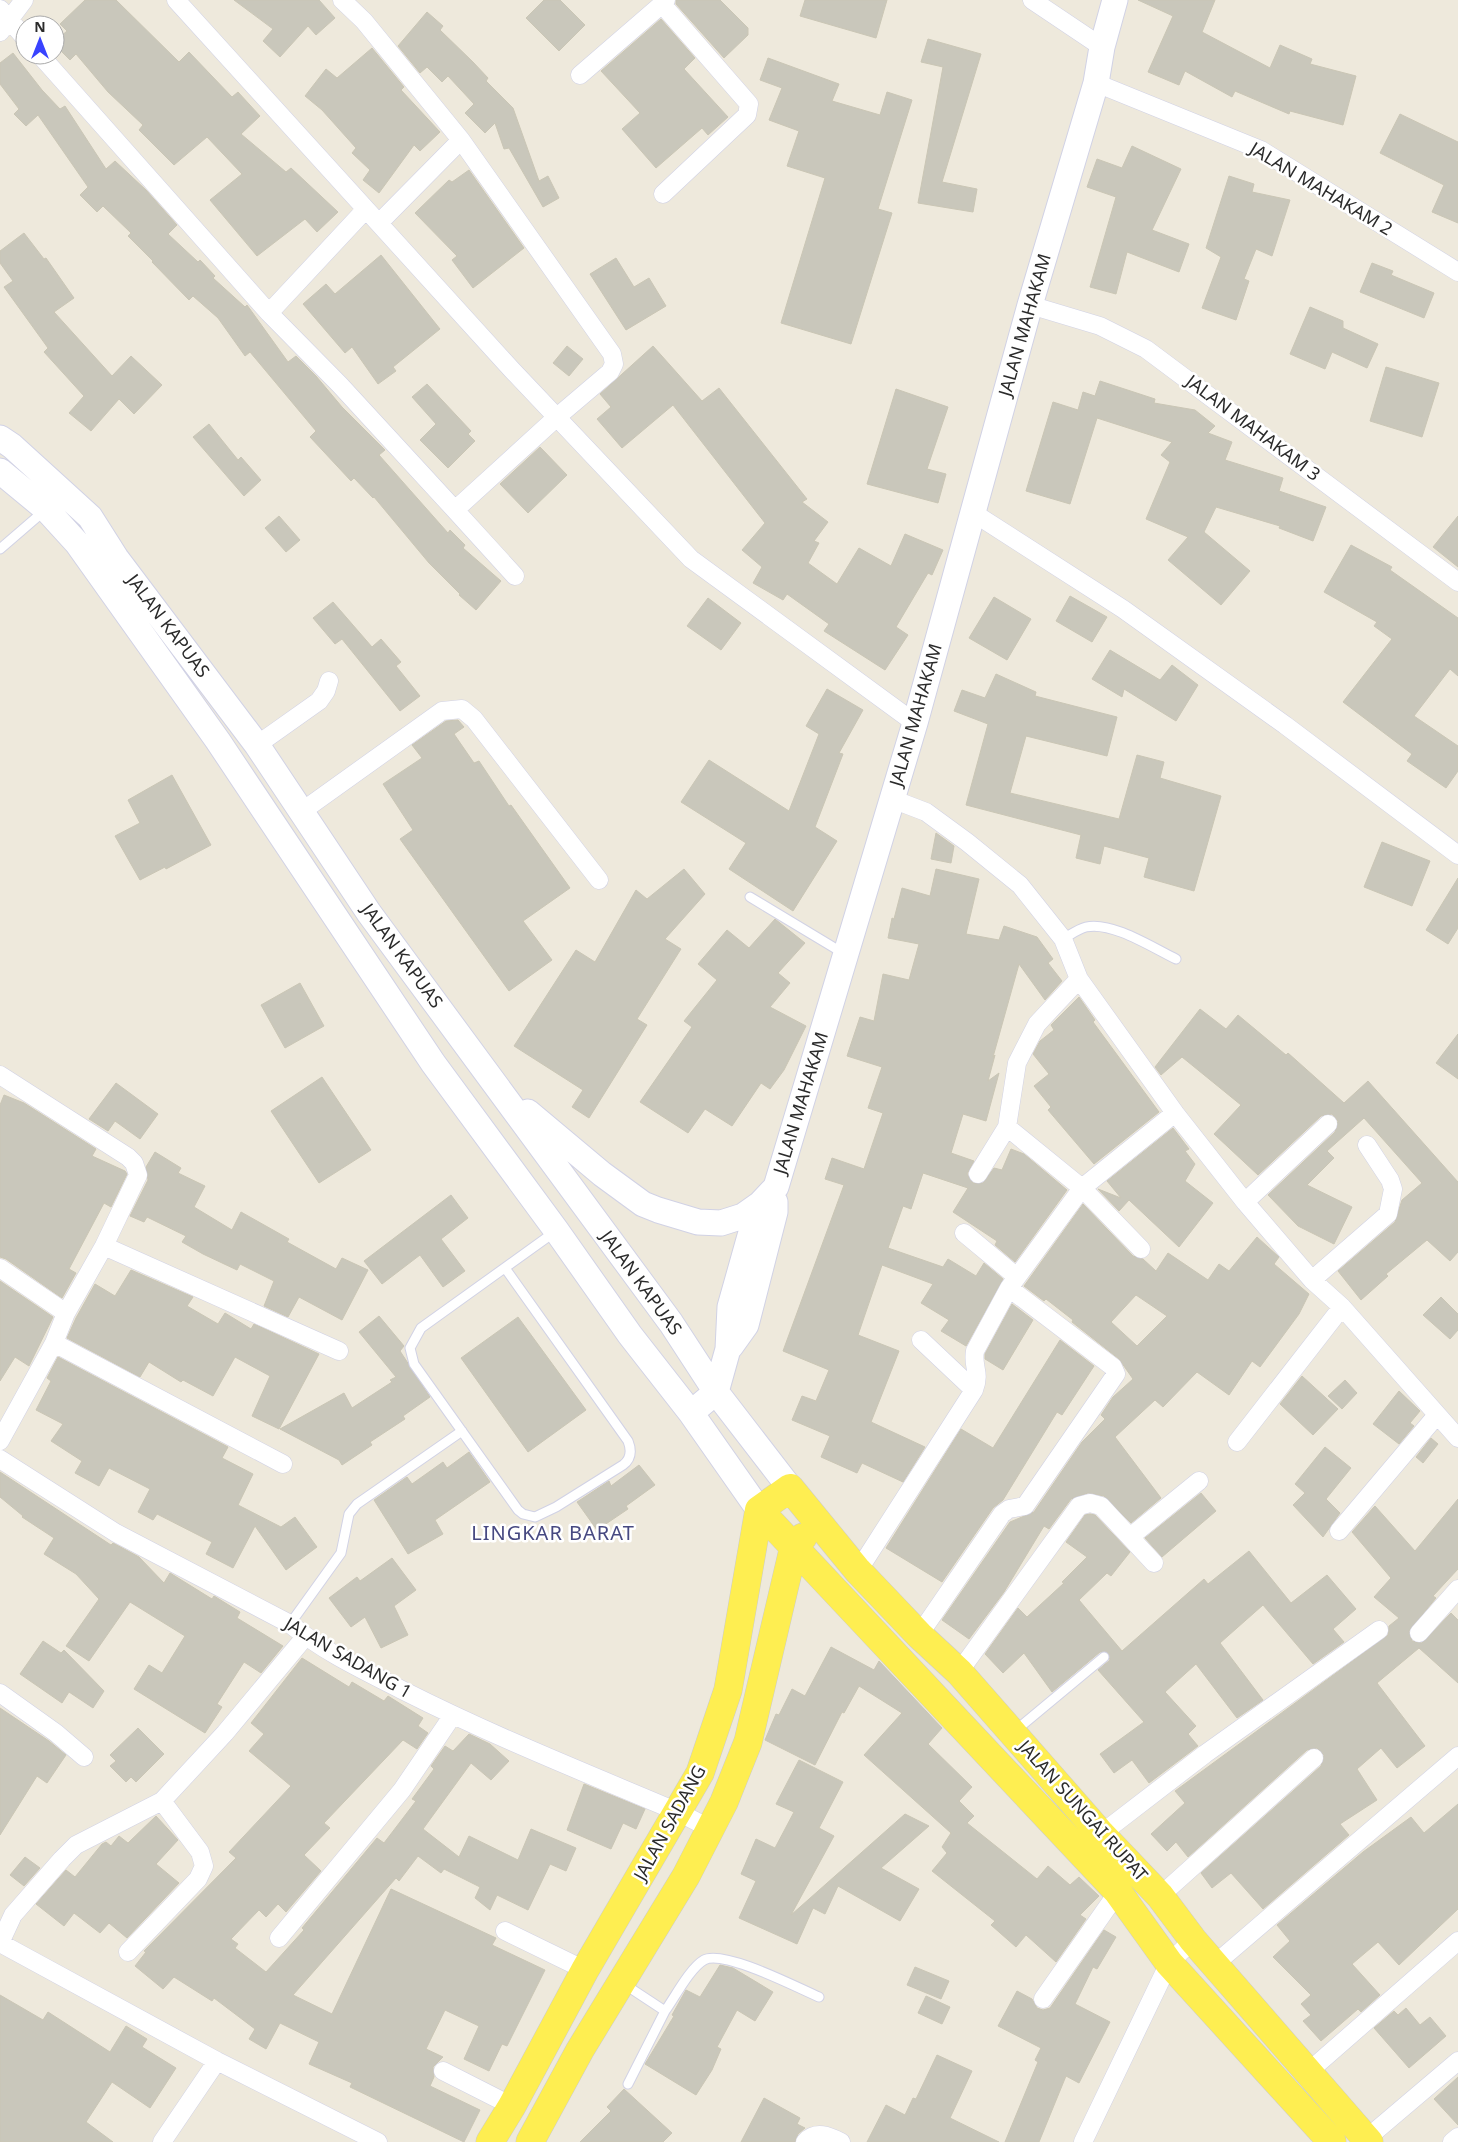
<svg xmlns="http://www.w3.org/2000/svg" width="1458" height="2142" viewBox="0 0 1458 2142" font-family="'Noto Sans',sans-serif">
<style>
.building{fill:#c9c7bb;stroke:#cac6b5;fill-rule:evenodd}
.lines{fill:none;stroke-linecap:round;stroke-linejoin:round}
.lane-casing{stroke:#d1d2e5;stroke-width:11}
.street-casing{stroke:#d1d2e5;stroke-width:19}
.secondary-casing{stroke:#d1d2e5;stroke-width:27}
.primary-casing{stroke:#ccc;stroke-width:29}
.lane{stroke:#fff;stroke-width:9}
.street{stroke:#fff;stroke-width:18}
.secondary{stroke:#fff;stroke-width:25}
.primary{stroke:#feee51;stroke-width:28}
.labels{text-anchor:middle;stroke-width:5;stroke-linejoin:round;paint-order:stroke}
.street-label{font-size:18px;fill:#2b2b2b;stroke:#fff}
.quarter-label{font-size:20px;letter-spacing:1px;fill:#474981;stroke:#fff}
</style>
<rect width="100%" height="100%" fill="#eee9dc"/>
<path class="building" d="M85 0H116L179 62 189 52 232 97 238 92 260 116 241 134 286 172 291 168 338 212 317 232 305 219 257 256 210 200 242 174 207 137 174 165 139 130 143 125 108 92 76 54 70 60 57 47 64 41 60 37 67 31 60 24Z
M234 0H319L335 18 316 35 308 26 280 57 263 41 273 29Z
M544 0H560L585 25 559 51 526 18Z
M676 0H720L748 28V35L724 58 676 4Z
M805 0H887L876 38 800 16Z
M1138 0H1215L1202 32 1270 68 1280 45 1312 59 1310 64 1356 76 1343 125 1290 111 1289 114 1235 91 1232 97 1185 71 1179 85 1148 72 1173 16Z
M427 12 443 26 440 30 473 62 488 78 486 81 513 108 539 181 548 176 559 198 543 207 509 148 504 149 495 123 485 133 465 113 474 104 448 76 442 82 427 67 420 73 398 46Z
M661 19 695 58 684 69 728 117 708 135 702 128 656 168 622 129 640 113 601 71Z
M928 39 981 54 942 182 977 189 973 212 918 203 943 67 921 62Z
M372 48 404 87 401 90 440 132 420 151 414 145 379 193 363 180 370 170 352 153 356 148 322 110 305 96 326 69 337 78Z
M13 53 42 90 60 109 65 106 106 169 115 161 146 190 177 225 168 234 198 262 200 260 215 276 213 278 245 307 247 305 288 362 296 356 316 376 342 407 385 450 379 455 448 533 450 530 465 545 463 548 501 581 476 610 459 595 460 594 429 563 374 497 373 498 354 478 351 481 310 437 316 431 250 352 245 356 218 318 193 296 189 300 152 262 153 261 128 236 131 233 103 206 97 212 80 195 88 187 38 115 26 126 14 114 19 109 0 84V63Z
M768 58 839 84 832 101 880 115 887 92 912 100 878 209 892 213 851 344 781 323 825 178 787 166 799 131 769 120 782 88 760 80Z
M1400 114 1458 142V223L1432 212 1444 185 1380 153Z
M1132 146 1181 169 1152 230 1189 244 1179 272 1127 252 1116 294 1090 287 1116 197 1087 187 1097 159 1122 168Z
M469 170 524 248 473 288 452 260 457 256 415 213 449 180 452 182Z
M1229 176 1254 184 1252 192 1290 200 1272 256 1256 249 1244 279 1249 281 1236 320 1202 308 1221 257 1206 248Z
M24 233 44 259 46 258 74 298 54 312 112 376 131 356 162 385 134 414 119 399 91 431 69 413 84 396 44 352 48 348 4 287 13 281 0 263V251Z
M381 255 440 329 393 367 396 371 378 384 352 347 345 353 303 304 326 284 335 294Z
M616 258 634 287 649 278 666 306 626 330 590 274Z
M1372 263 1393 271 1391 275 1434 293 1424 318 1360 292Z
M1310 307 1343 321V328L1378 344 1367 368 1332 352 1325 369 1290 354Z
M567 346 583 359 569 376 553 363Z
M653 346 702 401 719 388 807 499 802 502 828 522 814 541 819 543 808 563 837 584 859 548 891 566 905 534 943 550 932 575 928 573 896 627 908 635 885 670 824 631 829 624 787 594 783 600 753 583 762 567 742 550 765 523 673 405 622 448 597 419 611 407 600 394Z
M1386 367 1439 383 1422 437 1370 421Z
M1100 381 1155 399 1154 403 1195 410 1215 426 1208 433 1232 442 1225 460 1283 478 1279 491 1326 507 1313 541 1279 528 1280 526 1216 507 1204 532 1250 571 1221 605 1168 560 1188 537 1146 519 1170 462 1161 455 1172 442 1097 418 1070 504 1026 491 1053 402 1078 410 1083 392 1095 396Z
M427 384 471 431 468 434 475 441 448 468 420 440 436 424 412 397Z
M896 389 948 407 927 469 946 474 938 503 867 484Z
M209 424 238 460 241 457 261 480 244 496 193 437Z
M540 447 567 475 528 513 500 484Z
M279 516 300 540 286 552 265 528Z
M1458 516V567L1433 547Z
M1351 545 1392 567 1390 570 1458 618V676L1450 669 1414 716 1458 746V771L1446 788 1407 761 1412 754 1343 702 1392 639 1374 626 1377 622 1324 592Z
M1070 596 1107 617 1092 642 1056 621Z
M994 597 1031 619 1007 660 969 638Z
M708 598 741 623 721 650 687 626Z
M333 602 372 647 381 639 401 662 396 666 420 696 400 711 342 639 335 644 313 618Z
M1110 650 1160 680 1172 665 1198 685 1176 721 1124 689 1122 697 1092 679Z
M996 674 1036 692 1035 696 1117 717 1107 756 1026 736 1010 793 1119 819 1137 755 1164 762 1160 778 1221 796 1194 891 1144 877 1149 858 1104 846 1100 864 1076 858 1081 835 966 805 988 724 954 711 962 690 985 698Z
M827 689 863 710 839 753 843 754 815 827 837 841 793 911 729 869 746 843 681 802 709 760 789 811 819 734 806 726Z
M458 720 464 727 454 734 474 763 479 761 509 806 511 805 570 888 523 921 552 960 509 991 400 839 413 830 383 784 422 758 412 745 446 721Z
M172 775 211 845 166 869 165 867 140 880 115 836 140 823 128 800Z
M936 833 954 846 951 863 931 859Z
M1382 842 1430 861 1412 906 1364 887Z
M684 869 705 894 665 939 681 949 637 1019 647 1025 589 1118 572 1107 583 1090 514 1046 576 950 595 962 636 890 647 899Z
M936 869 979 879 966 934 999 940 1004 926 1037 937 1053 959 1048 963 1062 981 1045 1000 1019 964 993 1057 995 1055 988 1081 999 1073 986 1121 963 1114 951 1153 974 1161 967 1174 973 1183H983L994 1168 1002 1170 1011 1149 1024 1154 1067 1190 1015 1262 995 1245 997 1241 953 1212 968 1188 923 1173 911 1209 903 1206 888 1248 943 1267 948 1259 976 1276 984 1263 1003 1279 966 1346 941 1331 949 1320 921 1303 933 1284 882 1265 858 1335 899 1351 871 1422 925 1447 903 1482 862 1463 857 1473 821 1457 830 1436 792 1420 802 1396 816 1401 829 1370 783 1351 844 1185 825 1179 832 1158 864 1169 883 1113 868 1108 882 1067 847 1056 860 1017 874 1021 883 974 909 980 919 944 888 938 892 918 894 919 902 888 930 896Z
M1458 878V928L1448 944 1426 930Z
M775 919 805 943 778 973 790 983 770 1007 806 1026 784 1070 770 1089 761 1083 732 1126 705 1109 688 1133 640 1102 692 1027 684 1021 717 980 698 964 727 930 749 948Z
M300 983 324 1026 285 1048 261 1005Z
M1079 997 1095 1020 1093 1022 1159 1112 1094 1164 1048 1110 1051 1107 1034 1086 1049 1074 1033 1054 1040 1041 1054 1030 1051 1025Z
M1200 1009 1226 1029 1238 1015 1286 1055 1288 1053 1344 1103 1368 1081 1458 1182V1252L1450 1261 1427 1240 1386 1274 1388 1276 1361 1300 1338 1271 1395 1222 1402 1200 1422 1183 1364 1118 1327 1151 1334 1158 1307 1185 1352 1207 1334 1244 1298 1226 1268 1195 1335 1132 1338 1121 1332 1114 1321 1116 1258 1175 1214 1134 1241 1105 1182 1057 1161 1075 1155 1067Z
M1458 1034V1079L1436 1063Z
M322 1077 371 1150 319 1183 271 1111Z
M116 1083 158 1114 140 1139 115 1121 108 1131 89 1119Z
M4 1095 24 1103 96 1149 92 1156 125 1171 127 1174 111 1207 104 1203 69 1269 76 1273 62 1298 6 1259 0 1257V1105Z
M1173 1128 1189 1149 1185 1151 1195 1164 1185 1181 1213 1203 1179 1247 1129 1200 1119 1211 1098 1189 1121 1198 1107 1181Z
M155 1152 181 1168 178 1173 205 1186 194 1207 232 1230 241 1212 289 1239 287 1242 336 1269 342 1258 368 1270 342 1320 299 1297 288 1317 264 1306 274 1281 240 1264 237 1270 203 1254 182 1242 186 1236 147 1217 144 1222 130 1216 148 1180 146 1167Z
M451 1195 468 1218 441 1239 465 1271 443 1287 420 1255 382 1284 364 1261Z
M1083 1204 1133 1256 1143 1259 1156 1271 1168 1253 1208 1280 1219 1264 1229 1271 1257 1237 1279 1257 1274 1264 1309 1294 1299 1314 1260 1367 1252 1361 1229 1395 1197 1372 1163 1407 1155 1400 1115 1437 1161 1498 1131 1523 1104 1496 1088 1493 1071 1499 1049 1529 1044 1526 1004 1592 969 1639 942 1620 1010 1522 1034 1512 1082 1442 1105 1419 1101 1415 1113 1397 1133 1379 1119 1359 1072 1322 1073 1320 1046 1299 1044 1301 1024 1286ZM1136 1295 1167 1316 1137 1346 1111 1322Z
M131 1270 193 1297 187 1306 218 1324 225 1313 251 1329 254 1324 319 1354 279 1429 252 1416 270 1376 235 1357 213 1396 183 1380 181 1382 149 1362 140 1377 67 1338 76 1318 95 1284 115 1296Z
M0 1281 53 1317 29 1366 15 1357 0 1381Z
M1441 1297 1458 1314V1330L1450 1339 1423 1315Z
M1012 1304 1033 1320 1003 1370 985 1359V1354Z
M379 1316 404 1346 400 1351 430 1397 403 1416 405 1419 370 1442 372 1445 342 1465 339 1460 280 1429 344 1393 352 1408 392 1382 390 1380 396 1377 359 1332Z
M518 1317 586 1410 528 1452 461 1358Z
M1060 1340 1094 1366 1062 1415 1057 1412 1003 1500 993 1508 942 1582 886 1548 961 1429 993 1448Z
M58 1357 228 1447 222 1458 253 1474 238 1505 281 1527 295 1517 317 1547 286 1570 255 1526 233 1568 206 1554 212 1542 157 1514 153 1520 138 1512 150 1489 109 1468 99 1486 75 1473 82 1461 51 1441 63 1424 36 1410 51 1381 47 1378Z
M1302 1376 1338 1409 1313 1435 1280 1404Z
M1345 1380 1357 1393 1342 1409 1328 1396Z
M1399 1391 1420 1411 1410 1423 1414 1426 1399 1444 1373 1424Z
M1431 1438 1438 1444 1423 1463 1416 1457Z
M1325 1447 1351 1468 1326 1499 1340 1513 1323 1537 1293 1505 1305 1493 1295 1484Z
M469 1452 490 1482 435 1520 443 1534 408 1554 374 1500 407 1477 412 1484 443 1462 447 1468Z
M639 1465 655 1485 626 1506 628 1509 597 1530 577 1502 609 1481 611 1486Z
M0 1472 111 1545 113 1543 139 1557 164 1583 170 1573 212 1599 214 1596 240 1612 237 1618 283 1646 261 1673 244 1662 217 1704 222 1707 205 1733 134 1689 149 1665 162 1673 185 1636 130 1602 89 1661 66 1646 99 1599 76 1574 44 1554 54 1538 22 1517 23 1516 0 1497Z
M1201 1493 1216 1511 1162 1557 1145 1538Z
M1458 1499V1569L1433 1596 1436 1598 1409 1631 1412 1641 1422 1643 1451 1613 1458 1620V1683L1419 1648 1377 1683 1425 1746 1397 1768 1381 1748 1357 1769 1377 1800 1340 1824 1349 1835 1263 1909 1231 1873 1212 1888 1201 1873 1321 1766 1324 1755 1317 1748 1307 1750 1188 1857 1176 1842 1167 1851 1151 1834 1185 1803 1175 1791 1388 1635 1389 1626 1399 1618 1374 1597 1391 1578 1352 1532 1373 1508 1375 1506 1415 1551Z
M1090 1514 1095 1515 1130 1552 1111 1576 1107 1573 1079 1600 1122 1651 1204 1579 1208 1584 1249 1551 1291 1603 1327 1575 1356 1609 1333 1629 1344 1642 1313 1664 1263 1605 1220 1643 1263 1700 1237 1718 1196 1664 1165 1692 1196 1726 1188 1734 1198 1746 1149 1783 1132 1760 1114 1773 1100 1754 1144 1722 1098 1670 1110 1660 1108 1653 1100 1652 1052 1692 1024 1653 1003 1673 985 1654 1018 1608 1027 1617 1064 1583 1062 1582 1087 1557 1066 1542 1085 1515Z
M392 1558 416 1590 394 1606 408 1635 381 1648 365 1617 351 1627 329 1598 357 1577 360 1581Z
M43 1641 61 1653 64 1650 104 1691 93 1708 69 1692 62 1703 20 1674Z
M831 1647 874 1670 879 1661 942 1728 928 1744 972 1787 959 1801 974 1816 967 1823 1037 1879 1048 1866 1070 1885 1079 1877 1099 1896 1080 1915 1086 1919 1056 1962 1026 1935 1016 1947 991 1925 995 1921 932 1871 947 1853 942 1847 951 1833 864 1755 902 1713 859 1686 844 1713 842 1712 815 1765 765 1740 776 1714 779 1715 792 1689 805 1696Z
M302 1658 349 1687 352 1682 384 1701 388 1696 423 1718 418 1726 428 1733 417 1749 403 1740 324 1823 330 1828 304 1855 321 1871 286 1912 278 1904 266 1917 259 1910 231 1939 238 1944 235 1948 266 1972 304 1930 302 1928 377 1838 384 1843 416 1801 412 1799 434 1769 431 1766 445 1746 453 1751 469 1734 490 1744 509 1761 491 1780 471 1763 423 1829 459 1857 469 1836 518 1860 531 1829 576 1848 566 1871 550 1864 528 1910 497 1895 490 1910 475 1898 480 1887 444 1869 441 1873 418 1856 399 1881 396 1878 293 1995 332 2014 391 1889 496 1938 492 1945 545 1970 507 2046 502 2044 489 2071 464 2059 479 2026 445 2010 426 2049 443 2057 433 2067 434 2077 430 2086 480 2110 464 2142 350 2087 352 2083 309 2064 319 2042 280 2023 266 2049 249 2039 255 2029 214 1998 212 2001 174 1977 163 1989 135 1966 146 1952 144 1951 236 1858 229 1852 291 1786 249 1751 264 1734 251 1723Z
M0 1708 49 1741 66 1755 47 1783 37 1776 0 1835Z
M138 1728 164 1754 136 1782 131 1777 126 1782 110 1766 116 1761 110 1755Z
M799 1760 843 1782 819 1828 834 1836 791 1915 905 1814 929 1826 881 1868 919 1889 900 1921 838 1886 825 1914 813 1908 797 1944 739 1918 756 1881 741 1874 756 1839 775 1848 794 1812 776 1804Z
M584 1784 645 1809 636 1829 623 1823 611 1849 567 1830Z
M1458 1804V1909L1399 1965 1378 1942 1352 1964 1380 1995 1361 2012 1358 2009 1321 2041 1303 2021 1311 2015 1301 2004 1311 1995 1273 1957 1290 1941 1277 1925 1363 1852 1411 1817 1424 1833Z
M156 1816 178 1840 156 1864 179 1883 127 1938 109 1923 100 1933 74 1913 64 1926 36 1904 66 1870 75 1877 102 1844 106 1842 111 1846 119 1836 128 1843Z
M25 1857 40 1868 24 1886 10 1875Z
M1104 1930 1116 1937 1097 1969 1093 1967 1075 2004 1110 2022 1079 2083 1066 2076 1039 2142H1005L1038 2062 1035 2060 1041 2048 998 2026 1017 1991 1032 1999 1037 2008 1043 2010 1050 2008Z
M720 1965 733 1968 773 1992 755 2021 737 2010 717 2047 721 2049 712 2070 696 2095 645 2064 674 2016 672 2015 686 1990 700 1997Z
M915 1967 949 1981 941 1999 907 1985Z
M0 1995 43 2020 48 2012 110 2052 126 2026 147 2039 142 2047 176 2068 150 2108 112 2082 86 2122 113 2142H0Z
M926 1996 950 2007 942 2024 918 2013Z
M1406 2008 1420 2025 1430 2017 1446 2036 1409 2068 1374 2028 1394 2011 1398 2015Z
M937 2055 972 2071 950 2118 999 2142H867L886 2105 905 2115 913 2098 916 2099Z
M1458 2077V2125L1434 2099Z
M624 2089 672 2133 663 2142H580L611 2111 607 2107Z
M764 2098 800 2118 797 2124 805 2128 798 2134 795 2142H741Z"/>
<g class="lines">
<g class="lane-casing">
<path id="lane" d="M0 549 44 511
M750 897 843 953
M1063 939C1070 935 1078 929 1086 927 1112 921 1153 948 1176 959
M505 1268 628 1441C632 1451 631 1459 623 1465L556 1507 535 1517 523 1514 518 1510 414 1364 410 1348 421 1328 556 1231
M290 1624 341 1553 349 1514 357 1504 462 1431
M1015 1731 1104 1657
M624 1984 665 2011 628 2084
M665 2011C675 1997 690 1968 704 1960 723 1949 798 1988 819 1997"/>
</g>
<g class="street-casing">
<path id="street" d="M176 0 512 370 691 559 915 723
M1032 0 1102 47
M0 9 25 38
M0 32 24 0
M40 55 269 313 340 385 455 510 557 417 610 372 614 364 612 354 461 140 364 21 342 0
M580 75 661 5
M1096 83 1261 150 1458 272
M663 194 747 115 749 104 668 11 661 5 666 0
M379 223 461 140
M1030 305 1100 326 1146 349 1458 582
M269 313 366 209
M455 510 515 576
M972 512 1123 609 1285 725 1458 855
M257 745 319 701 326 691 329 681
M892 799 926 812 967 842 1020 885 1063 939 1079 979 1175 1113 1245 1202 1312 1280 1342 1307 1458 1438
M301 812 442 711 462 709 474 719 599 880
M0 1075 128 1157 134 1163 138 1175 104 1246 66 1313 54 1343 0 1441
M1007 1127 1082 1188 1141 1249
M978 1174 1007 1127 1017 1063 1037 1024 1079 979
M1245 1202 1328 1124
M964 1233 1017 1277
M104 1246 339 1351
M0 1268 66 1313
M1312 1280 1388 1214 1393 1189 1390 1180 1367 1145
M921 1340 974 1390
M54 1343 283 1464
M1237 1442 1342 1307
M0 1459 116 1533 290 1624C324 1652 365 1671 404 1691 493 1736 586 1773 678 1812L711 1829
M1339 1531 1437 1415
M1130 1537 1199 1481
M858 1571 974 1390C981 1371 972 1368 975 1351L1009 1288 1082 1188 1175 1113
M1419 1633 1458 1589
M919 1635 1002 1514 1009 1509 1025 1506 1116 1374 1113 1367 1009 1288
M305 1637 225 1733 162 1801 76 1845 62 1859 13 1915 0 1943 217 2061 378 2142
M959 1672 1079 1506 1090 1503 1101 1506 1154 1563
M0 1693 56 1733 84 1757
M1101 1834 1205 1754 1379 1630
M1160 1896 1314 1758
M505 1931 585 1970
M279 1938 402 1790 453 1715
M128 1952 198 1879 204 1866 200 1852 162 1801
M1215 1964 1458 1756
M1043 1999 1118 1892
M443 2071 512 2106
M1307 2073 1458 1941
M1366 2139 1458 2061
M162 2142 217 2061
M805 2142C816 2130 829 2136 841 2142
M1083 2142 1169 1963 1193 1940
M1452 2142 1458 2137"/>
</g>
<g class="secondary-casing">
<path id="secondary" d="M0 438 12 446 90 517 116 558 257 745 369 913 671 1323 716 1392 790 1488
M0 471 46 509 77 543 218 741 433 1063 556 1230 630 1335 691 1413 759 1510
M528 1112 602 1174 643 1204 658 1210 698 1222 721 1223 743 1216 760 1204
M731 1346 746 1325 775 1212V1202
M691 1413 716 1392 728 1349 730 1307 750 1236 760 1204 776 1187 915 723 1030 305 1096 83 1102 47 1115 0"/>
</g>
<g class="primary-casing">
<path id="primary" d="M759 1510 1118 1892 1169 1963 1332 2142
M490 2142 512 2106 585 1970 700 1773 728 1690 759 1510 790 1488 858 1571 919 1635 959 1672 1101 1834 1160 1896 1193 1940 1369 2142
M530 2142 580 2050 686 1876 724 1802 748 1742 794 1546 803 1537"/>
</g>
<use href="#lane" class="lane"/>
<use href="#street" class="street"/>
<use href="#secondary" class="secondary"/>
<use href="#primary" class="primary"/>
</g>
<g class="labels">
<g class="street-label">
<text transform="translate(1321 189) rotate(31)" y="6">JALAN MAHAKAM 2</text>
<text transform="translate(1025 325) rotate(-74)" y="6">JALAN MAHAKAM</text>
<text transform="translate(1253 428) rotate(37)" y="6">JALAN MAHAKAM 3</text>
<text transform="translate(168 626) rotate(53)" y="6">JALAN KAPUAS</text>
<text transform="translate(916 715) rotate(-74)" y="6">JALAN MAHAKAM</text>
<text transform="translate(402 956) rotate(54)" y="6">JALAN KAPUAS</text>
<text transform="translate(801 1103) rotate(-73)" y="6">JALAN MAHAKAM</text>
<text transform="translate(641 1283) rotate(54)" y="6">JALAN KAPUAS</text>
<text transform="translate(348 1658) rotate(30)" y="6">JALAN SADANG 1</text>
<text transform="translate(1083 1811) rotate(48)" y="6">JALAN SUNGAI RUPAT</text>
<text transform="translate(670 1823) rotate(-61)" y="6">JALAN SADANG</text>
</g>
<g class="quarter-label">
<text x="553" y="1540">LINGKAR BARAT</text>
</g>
</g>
<g transform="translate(40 40)"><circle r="24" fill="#ffffff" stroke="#aaaaaa"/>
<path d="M0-4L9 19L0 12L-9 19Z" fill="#3943ff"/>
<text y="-8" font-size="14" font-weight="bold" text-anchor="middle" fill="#2b2b2b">N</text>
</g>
</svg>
